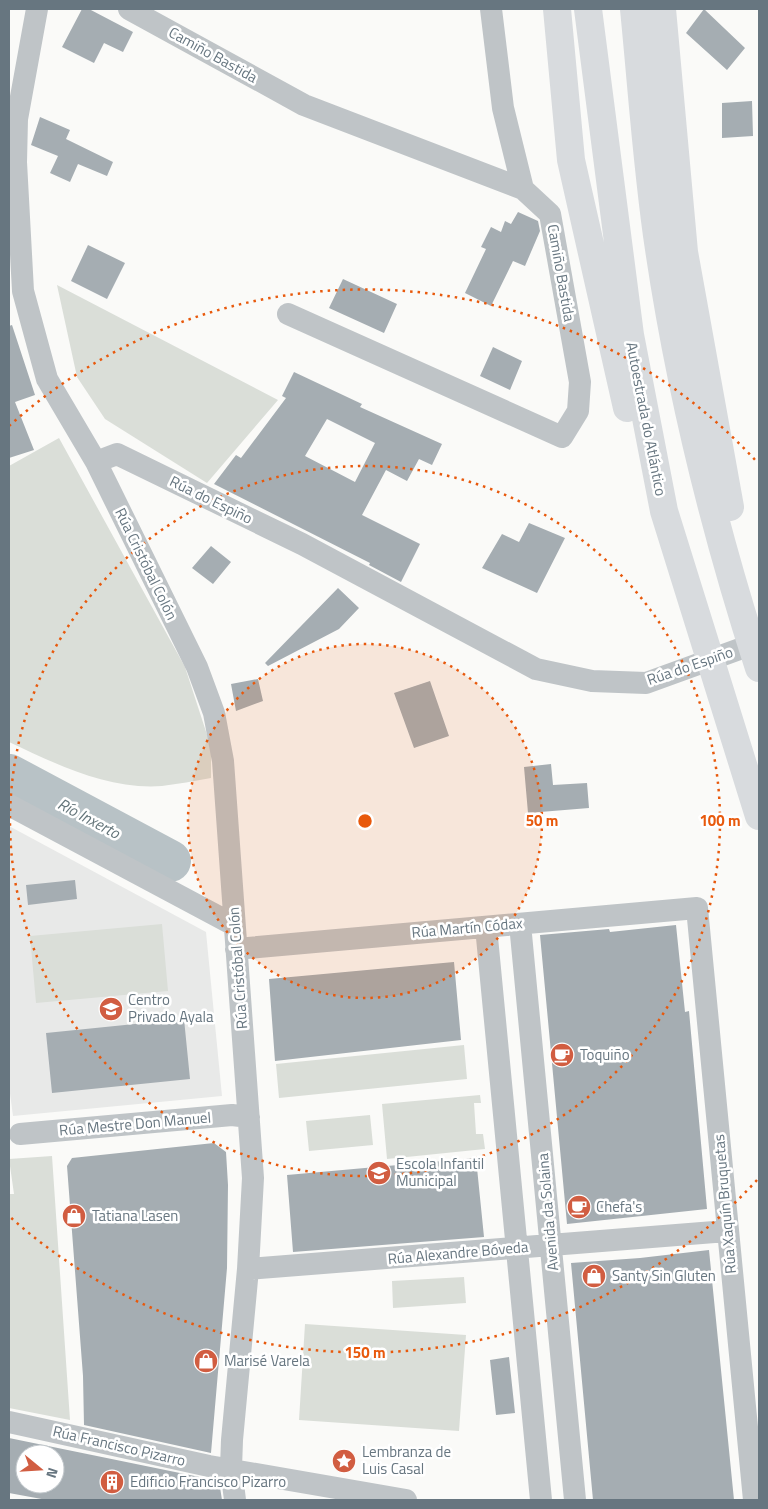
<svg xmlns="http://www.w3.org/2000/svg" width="768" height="1509" viewBox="0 0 768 1509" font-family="'Titillium Web',sans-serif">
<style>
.built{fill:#e8e9e8}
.green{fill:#daded8}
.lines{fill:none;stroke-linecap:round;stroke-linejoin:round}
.river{stroke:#b8c2c6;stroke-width:42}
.building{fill:#a5adb2;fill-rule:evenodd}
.minor{stroke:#bfc4c7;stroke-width:22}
.motorway{stroke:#d8dbde;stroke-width:28}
.ring{fill:none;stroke:#e8590c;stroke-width:2.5;stroke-dasharray:2.5 5}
.labels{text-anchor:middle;stroke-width:5;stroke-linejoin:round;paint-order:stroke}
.street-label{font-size:15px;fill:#677680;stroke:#fff}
.poi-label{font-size:15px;fill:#677680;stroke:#fff;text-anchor:start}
.water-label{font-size:16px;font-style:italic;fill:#637479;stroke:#fff}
.centre{fill:#e8590c;stroke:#fff;stroke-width:2.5}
.ring-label{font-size:15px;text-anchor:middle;font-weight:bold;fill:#e8590c;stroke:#fff;stroke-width:5;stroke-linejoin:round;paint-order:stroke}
</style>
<rect width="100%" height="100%" fill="#fafaf8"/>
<path class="built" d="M9 826 206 932 222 1096 13 1116 9 1086Z"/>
<path class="green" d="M57 285 278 400 207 483 105 419 77 377Z
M59 438 185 667 211 747V778C194 781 178 784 162 786 108 790 56 764 9 742V466Z
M162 924 168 991 36 1003 30 936Z
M464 1045 467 1079 279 1098 276 1064Z
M480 1095 481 1103H474L476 1134H483L485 1149 387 1159 382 1104Z
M370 1115 373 1145 309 1151 306 1121Z
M52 1156 70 1420 9 1408V1194H14L9 1159Z
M464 1277 466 1303 393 1308 392 1281Z
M305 1324 466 1335 459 1431 299 1420Z"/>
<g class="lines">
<path class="river" d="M9 775 170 861"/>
</g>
<path class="building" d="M82 9H89L133 32 123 52 104 43 94 63 62 47Z
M704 9 745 48 727 70 686 33Z
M752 101 753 136 722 138V103Z
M40 117 70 130 66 139 113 162 107 176 78 164 70 182 50 173 58 156 31 145Z
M518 212 538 221 540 231 525 266 513 261 491 306 465 293 486 249 481 247 491 227 501 232 505 221 511 224Z
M88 245 125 263 107 299 71 281Z
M343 279 397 304 384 333 329 308Z
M12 325 35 395 15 402 34 450 9 458V326Z
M493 347 522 361 510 390 480 376Z
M294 372 362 404 360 407 442 444 432 465 419 459 407 481 386 470 362 515 420 544 401 582 369 565 370 563 214 484 236 455 241 458 286 398 282 396ZM327 419 375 443 355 482 305 456Z
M529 523 565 538 537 593 482 568 502 534 519 542Z
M211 546 231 562 213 584 192 568Z
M338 588 359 608 339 629 268 666 265 663Z
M258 679 263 701 236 711 231 684Z
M430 681 449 736 414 748 394 693Z
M551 764 553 785 587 783 589 808 528 813 524 767Z
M75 880 77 899 28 905 26 885Z
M676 925 685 1012 689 1011 707 1209 567 1224 540 935 609 929 610 932Z
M454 962 461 1040 275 1061 269 979Z
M184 1019 190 1079 52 1093 46 1033Z
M214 1143 226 1152 228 1185 227 1268 211 1453 84 1425 83 1376 67 1166 72 1158Z
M476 1158 484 1237 293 1252 287 1175Z
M709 1250 734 1500H593L571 1263 640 1258Z
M509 1357 515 1413 496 1415 490 1360Z
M9 1438 219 1481 222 1500H47L9 1493ZM25 1454H55V1484H25Z"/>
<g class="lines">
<path class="minor" d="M37 9 17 119 16 162 23 291 47 379 96 462 117 454 302 544 536 669 592 681 646 683 759 642
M129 9 304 105 523 189 550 214 580 382 578 411 562 437 288 314
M491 9 503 108 523 189
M96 462 197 667 214 713 223 761 253 1178 248 1269 232 1440 231 1468 235 1500
M9 805 234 925
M520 924 575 1500
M486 927 541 1500
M236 949 697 908 754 1500
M20 1134 232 1115 249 1117
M248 1269 727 1231
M9 1422 209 1466 406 1500"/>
<path class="motorway" d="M557 9 571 160 627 408
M588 9 630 335 664 511 759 816
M634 9C642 89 647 170 659 249 680 391 715 532 759 668
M662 9 684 252 730 507"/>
</g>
<circle cx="365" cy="821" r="177" fill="#e8590c" fill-opacity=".12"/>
<g class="ring">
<circle cx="365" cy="821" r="177"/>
<circle cx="365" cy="821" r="355"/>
<path d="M757 1180A532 532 0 0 1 9 1216M9 426A532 532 0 0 1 757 462"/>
</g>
<defs>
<g id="school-disc" transform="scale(1.25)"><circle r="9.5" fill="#d15d41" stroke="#fff"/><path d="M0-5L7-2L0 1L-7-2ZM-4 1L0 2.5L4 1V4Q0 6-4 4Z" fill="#fff"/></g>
<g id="cafe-disc" transform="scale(1.25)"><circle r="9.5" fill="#d15d41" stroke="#fff"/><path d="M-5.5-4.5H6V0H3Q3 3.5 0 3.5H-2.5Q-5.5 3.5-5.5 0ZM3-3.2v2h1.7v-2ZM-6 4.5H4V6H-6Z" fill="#fff"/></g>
<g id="shop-disc" transform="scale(1.25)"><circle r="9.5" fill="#d15d41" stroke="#fff"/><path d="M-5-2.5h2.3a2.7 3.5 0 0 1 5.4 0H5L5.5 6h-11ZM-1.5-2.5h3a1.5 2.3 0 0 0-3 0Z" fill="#fff"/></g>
<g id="sight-disc" transform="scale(1.25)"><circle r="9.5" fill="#d15d41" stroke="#fff"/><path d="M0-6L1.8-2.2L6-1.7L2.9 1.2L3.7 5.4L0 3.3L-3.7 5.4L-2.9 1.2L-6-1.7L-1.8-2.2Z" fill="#fff"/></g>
<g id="building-disc" transform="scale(1.25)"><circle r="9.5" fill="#d15d41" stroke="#fff"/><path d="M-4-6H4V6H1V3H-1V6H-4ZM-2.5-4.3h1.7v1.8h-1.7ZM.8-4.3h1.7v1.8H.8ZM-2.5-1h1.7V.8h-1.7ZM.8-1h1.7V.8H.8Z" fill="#fff"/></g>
</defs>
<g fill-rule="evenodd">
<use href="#school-disc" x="111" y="1009"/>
<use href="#cafe-disc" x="562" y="1055"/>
<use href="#school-disc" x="379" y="1173"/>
<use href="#cafe-disc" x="579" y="1207"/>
<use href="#shop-disc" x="74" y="1216"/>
<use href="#shop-disc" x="594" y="1276"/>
<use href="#shop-disc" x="206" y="1361"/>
<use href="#sight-disc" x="344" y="1461"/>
<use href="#building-disc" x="112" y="1482"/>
</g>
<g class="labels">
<g class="street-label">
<text transform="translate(213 55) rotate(29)" y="5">Camiño Bastida</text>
<text transform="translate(561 273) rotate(80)" y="5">Camiño Bastida</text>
<text transform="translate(646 419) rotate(79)" y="5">Autoestrada do Atlántico</text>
<text transform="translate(211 500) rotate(26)" y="5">Rúa do Espiño</text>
<text transform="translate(146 564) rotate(64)" y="5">Rúa Cristóbal Colón</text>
<text transform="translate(690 666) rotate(-19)" y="5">Rúa do Espiño</text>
<text transform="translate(467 928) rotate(-5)" y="5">Rúa Martín Códax</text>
<text transform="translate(238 968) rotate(-94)" y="5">Rúa Cristóbal Colón</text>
<text transform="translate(135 1124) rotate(-5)" y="5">Rúa Mestre Don Manuel</text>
<text transform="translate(725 1204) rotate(-95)" y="5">Rúa Xaquín Bruquetas</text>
<text transform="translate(548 1212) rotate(-95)" y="5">Avenida da Solaina</text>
<text transform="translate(458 1253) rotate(-5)" y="5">Rúa Alexandre Bóveda</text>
<text transform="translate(119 1446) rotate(13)" y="5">Rúa Francisco Pizarro</text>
</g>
<g class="poi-label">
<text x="128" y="1005">Centro<tspan x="128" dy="17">Privado Ayala</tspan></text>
<text x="580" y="1060">Toquiño</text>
<text x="396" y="1169">Escola Infantil<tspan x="396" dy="17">Municipal</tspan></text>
<text x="596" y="1212">Chefa's</text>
<text x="92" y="1221">Tatiana Lasen</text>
<text x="612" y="1281">Santy Sin Gluten</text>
<text x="224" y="1366">Marisé Varela</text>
<text x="362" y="1457">Lembranza de<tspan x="362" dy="17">Luis Casal</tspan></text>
<text x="130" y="1487">Edificio Francisco Pizarro</text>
</g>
<g class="water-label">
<text transform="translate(89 818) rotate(28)" y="6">Río Inxerto</text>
</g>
</g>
<circle cx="365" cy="821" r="8" class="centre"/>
<g class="ring-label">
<text x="542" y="826">50 m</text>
<text x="720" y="826">100 m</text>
<text x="365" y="1358">150 m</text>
</g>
<rect width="768" height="1509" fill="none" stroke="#677680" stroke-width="20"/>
<g transform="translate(40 1469) rotate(108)"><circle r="24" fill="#ffffff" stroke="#c2c8cc"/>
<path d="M0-4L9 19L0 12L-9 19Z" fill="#d15d41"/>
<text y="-8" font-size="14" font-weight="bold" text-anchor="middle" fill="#677680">N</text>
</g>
</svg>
